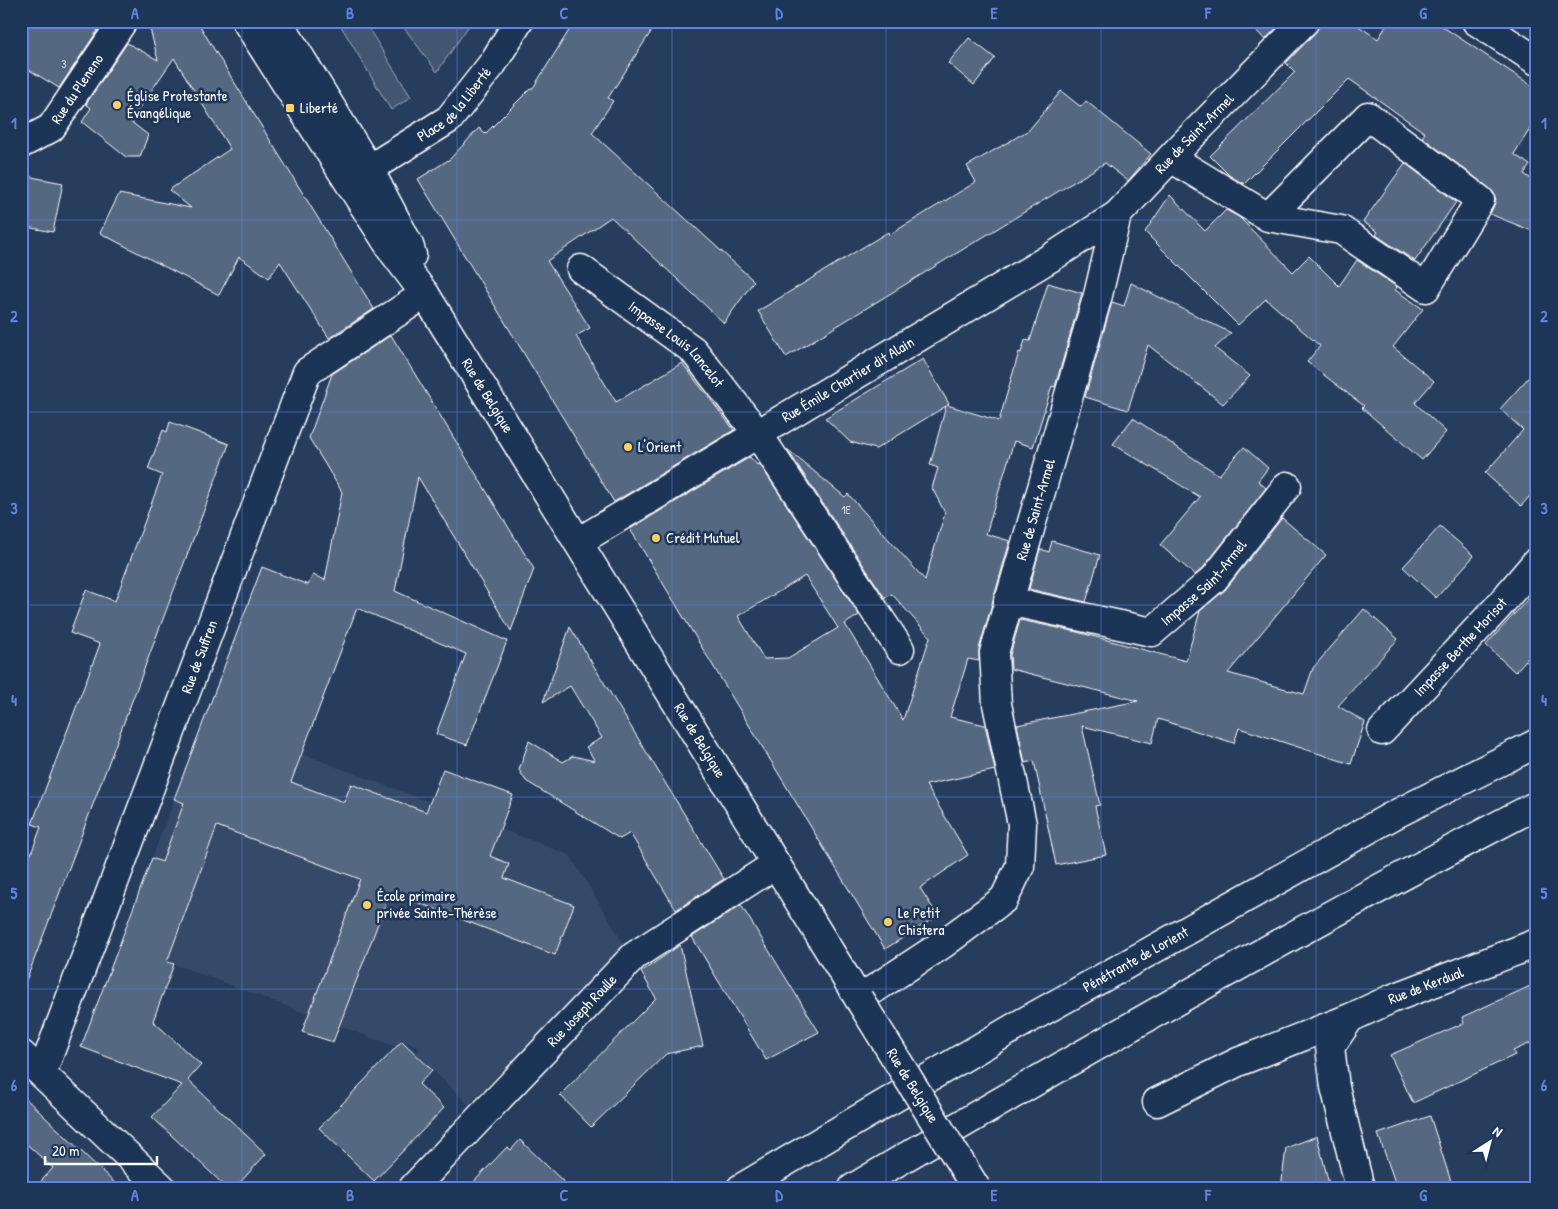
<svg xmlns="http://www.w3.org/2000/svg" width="1558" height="1209" viewBox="0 0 1558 1209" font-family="'Patrick Hand',sans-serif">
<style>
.built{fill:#344a68}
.green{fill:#425672;stroke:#a0aab8}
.building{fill:#556781;stroke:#fff;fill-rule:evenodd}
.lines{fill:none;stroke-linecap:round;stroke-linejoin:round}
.minor-casing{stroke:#fff;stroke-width:31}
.major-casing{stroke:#fff;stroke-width:31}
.highway-casing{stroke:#fff;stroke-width:31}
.minor{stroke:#1d3557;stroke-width:28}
.major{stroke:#1d3557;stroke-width:28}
.highway{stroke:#1d3557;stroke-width:28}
.major-bridge-casing{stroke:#fff;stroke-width:31;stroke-linecap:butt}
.major-bridge{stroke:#1d3557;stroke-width:28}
.grid{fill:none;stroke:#6183e4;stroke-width:1;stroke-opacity:0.55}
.poi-dot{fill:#ffd166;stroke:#1d3557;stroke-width:2}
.labels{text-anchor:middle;stroke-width:5;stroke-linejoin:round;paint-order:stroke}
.number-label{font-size:12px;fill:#d4d9e0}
.street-label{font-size:15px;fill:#fff;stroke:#1d3557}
.poi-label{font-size:15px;fill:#fff;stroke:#1d3557;text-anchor:start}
.neatline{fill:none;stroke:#6183e4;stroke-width:2}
.grid-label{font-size:16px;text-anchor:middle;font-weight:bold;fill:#6183e4}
</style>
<rect width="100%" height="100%" fill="#263d5e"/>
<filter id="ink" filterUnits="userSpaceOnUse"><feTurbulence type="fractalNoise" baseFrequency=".02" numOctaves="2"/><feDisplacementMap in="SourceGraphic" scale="10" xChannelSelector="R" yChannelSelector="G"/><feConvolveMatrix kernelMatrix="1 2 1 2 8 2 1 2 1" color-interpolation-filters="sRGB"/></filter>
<g filter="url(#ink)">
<path class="built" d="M205 717 570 855 625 946 469 1105 417 1055 419 1047 402 1041 396 1047 120 944Z"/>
<path class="green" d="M338 21H364L411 97 391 110Z
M399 21H472L437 72Z"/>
<path class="building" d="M21 21H90L100 27 59 88 21 65Z
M148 21H201L199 24 209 41 374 309 329 338 280 262 269 278 239 257 219 295 100 233 119 194 191 208 169 190 230 149 174 58 130 121 148 135 140 157H126L82 122 91 108 86 104 127 43 158 60Z
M575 21H658L608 98 613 101 592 133 754 281 724 323 611 217 547 261 590 328 576 336 616 402 682 363 734 430 614 502 418 179 450 159 479 128 485 134 531 88H533Z
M1248 21H1283L1265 40Z
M1320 21H1351L1378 39 1389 21H1434L1537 89V118L1514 154 1530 165 1524 174 1537 183V233L1490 214 1496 200 1494 193 1489 188 1422 137 1425 133 1349 79 1244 184 1230 176 1210 156 1295 72 1286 63 1316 32Z
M969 38 995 58 974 85 948 63Z
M1061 91 1081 107 1086 101 1151 154 1128 181 1105 163 786 357 758 311 888 232 889 235 976 182 967 166 1029 130Z
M1405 163 1456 202 1415 261 1376 235 1378 232 1363 222Z
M21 175 63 183 53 232 21 226Z
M1170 195 1205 231 1226 210 1239 217 1293 272 1309 256 1339 286 1357 260 1397 287 1395 290 1423 309 1393 347 1434 381 1415 403 1446 432 1422 460 1362 408 1364 406 1307 362 1320 346 1266 299 1238 325 1145 232Z
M1048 283 1082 293 1055 387 1052 386 1033 447 1014 441 986 534 1010 541 979 649V661L968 659 950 717 985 725 995 770 926 785 968 855 920 888 938 916 885 949 630 529 750 457 757 465 759 463 859 615 845 624 903 720 930 637 892 594 885 598 787 449 845 497 848 494 925 580 945 513 932 488 938 468 930 465 946 406 876 449 850 442 825 418 923 359 949 404 947 405 999 421 1019 352 1021 353 1025 340 1030 341ZM805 576 838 628 788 658 764 659 738 616Z
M1131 283 1231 333 1215 348 1250 376 1223 404 1148 345 1128 410 1085 397 1112 302 1124 306Z
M391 335 534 569 511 631 418 477 395 591 507 641 467 745 436 734 466 654 357 608 291 782 344 802 351 784 426 812 443 769 513 795 490 856 509 864 504 878 574 905 555 955 390 892 333 1042 302 1032 360 879 217 826 167 962 174 964 153 1021 201 1065 188 1080 266 1154 235 1188H227L152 1117 182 1085 81 1047 152 858 162 862 184 803 174 799 262 567 308 585 313 575 325 580 342 492 309 438 332 374Z
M1537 368V488L1521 506 1485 473 1523 430 1500 409Z
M1133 418 1219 475 1244 447 1268 468 1258 481 1266 488 1203 568 1195 575 1160 545 1200 497 1113 444Z
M170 422 229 444 55 905 24 986 21 985V881L41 827 32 824 100 644 70 633 86 590 115 601 162 475 148 469 163 430 167 432Z
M1282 518 1326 555 1228 673 1286 689 1288 691 1289 690 1304 694 1313 668 1364 609 1398 639 1338 706 1365 722 1351 764 1239 728 1234 743 1158 719 1152 743 1082 726 1100 805 1095 806 1106 855 1056 865 1034 761 1025 763 1017 725 1138 701 1011 669 1010 655 1020 620 1077 632 1186 661 1200 611 1226 589Z
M1440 526 1474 556 1436 598 1403 567Z
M1052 541 1100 555 1086 602 1029 589 1040 549 1049 552Z
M1537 589V648L1515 672 1486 645Z
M570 627 724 879 676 910 630 833 620 839 526 781 519 770 529 741 563 762 573 756 595 761 586 747 602 738 570 686 543 702Z
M741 905 819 1032 766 1060 692 937Z
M680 945 703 1046 666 1054 591 1127 560 1095 656 998 641 972Z
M1537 983V1040L1513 1051 1515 1055 1413 1103 1390 1055 1464 1023 1462 1017Z
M402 1041 432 1070 419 1084 444 1108 374 1181 319 1128Z
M21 1094 45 1117 120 1188H35L53 1168 21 1139Z
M1430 1116 1453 1188H1397L1378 1134Z
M1317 1136 1330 1188H1281L1286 1148Z
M520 1140 570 1188H468L507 1147 511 1150Z"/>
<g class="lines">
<g class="minor-casing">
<g id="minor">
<path d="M1476 21 1537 61"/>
<path id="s1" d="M21 144 51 128 123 21"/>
<path d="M1171 158 1268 217 1341 230 1426 288 1480 200 1368 116 1268 217"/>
<path id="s2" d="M369 169 449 119 493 63 519 21"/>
<path id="s3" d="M581 269 693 350 758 434 900 649"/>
<path id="s4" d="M578 542 1060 252 1117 215"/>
<path id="s5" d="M1008 601 1152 632 1214 579 1287 486"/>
<path id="s6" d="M1382 731 1497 608 1537 561"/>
<path id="s7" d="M859 999 943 944 1004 899 1020 866 1022 824 997 704 994 653 1098 295 1117 215 1178 150 1305 21"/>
<path d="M21 1054 162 1188"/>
<path id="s8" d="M42 1073 307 372 425 294"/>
<path d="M1157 1102 1238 1062 1350 1018"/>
<path id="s9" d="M413 1188 634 956 776 864"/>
<path id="s10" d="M1360 1188 1335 1087 1330 1047 1350 1018 1391 999 1537 943"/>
</g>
</g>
<g class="major-casing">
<g id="major">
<path id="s11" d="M246 21 394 253 425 294 859 999"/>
<path d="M278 21 369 169 409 245 412 255"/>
</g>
</g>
<g class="highway-casing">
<g id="highway">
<path id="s12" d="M741 1188 1020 1024 1394 815 1537 743"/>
<path d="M853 1188C1078 1055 1305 925 1537 805"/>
</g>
</g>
<use href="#minor" class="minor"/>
<use href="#major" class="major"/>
<use href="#highway" class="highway"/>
<g class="major-bridge-casing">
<g id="major-bridge">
<path id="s13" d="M859 999 976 1188"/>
</g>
</g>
<use href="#major-bridge" class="major-bridge"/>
</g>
</g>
<path class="grid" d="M242 21V1188M457 21V1188M672 21V1188M886 21V1188M1101 21V1188M1316 21V1188M21 220H1537M21 412H1537M21 605H1537M21 797H1537M21 989H1537"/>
<g class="poi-dot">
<circle cx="117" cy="105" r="5"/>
<rect x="285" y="103" width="10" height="10" rx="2.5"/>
<circle cx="628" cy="447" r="5"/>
<circle cx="656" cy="538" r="5"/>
<circle cx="367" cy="905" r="5"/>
<circle cx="888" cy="922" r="5"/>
</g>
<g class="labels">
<g class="number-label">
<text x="64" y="68">3</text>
<text x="846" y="514">1E</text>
</g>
<g class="street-label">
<text dy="5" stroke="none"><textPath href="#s1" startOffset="81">Rue du Pleneno</textPath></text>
<text dy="5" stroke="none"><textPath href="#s2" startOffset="108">Place de la Liberté</textPath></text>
<text dy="5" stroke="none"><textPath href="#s7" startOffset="996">Rue de Saint-Armel</textPath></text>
<text dy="5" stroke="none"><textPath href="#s3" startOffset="122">Impasse Louis Lancelot</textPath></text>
<text dy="5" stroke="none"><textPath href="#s4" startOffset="315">Rue Émile Chartier dit Alain</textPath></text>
<text dy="5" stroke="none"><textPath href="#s11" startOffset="446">Rue de Belgique</textPath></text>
<text dy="5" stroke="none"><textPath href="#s7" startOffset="578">Rue de Saint-Armel</textPath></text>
<text dy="5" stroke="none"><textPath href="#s5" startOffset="219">Impasse Saint-Armel</textPath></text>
<text dy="5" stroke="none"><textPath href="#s6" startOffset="115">Impasse Berthe Morisot</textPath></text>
<text dy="5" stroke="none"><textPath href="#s8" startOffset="445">Rue de Suffren</textPath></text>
<text dy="5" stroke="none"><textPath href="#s11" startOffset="851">Rue de Belgique</textPath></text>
<text dy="5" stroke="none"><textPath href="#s12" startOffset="456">Pénétrante de Lorient</textPath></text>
<text dy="5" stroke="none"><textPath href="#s10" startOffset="262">Rue de Kerdual</textPath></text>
<text dy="5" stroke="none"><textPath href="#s9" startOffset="245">Rue Joseph Roulle</textPath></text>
<text dy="5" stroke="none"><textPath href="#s13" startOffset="102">Rue de Belgique</textPath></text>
</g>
<g class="poi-label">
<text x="127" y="101">Église Protestante<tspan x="127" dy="17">Évangélique</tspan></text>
<text x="300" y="113">Liberté</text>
<text x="638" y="452">L'Orient</text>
<text x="666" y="543">Crédit Mutuel</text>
<text x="377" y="901">École primaire<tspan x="377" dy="17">privée Sainte-Thérèse</tspan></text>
<text x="898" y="918">Le Petit<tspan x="898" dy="17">Chistera</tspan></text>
</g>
</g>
<rect width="1558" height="1209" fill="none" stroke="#1d3557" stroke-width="55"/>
<g transform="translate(1490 1142) rotate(36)" stroke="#1d3557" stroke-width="4" paint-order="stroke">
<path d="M0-4L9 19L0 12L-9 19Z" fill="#ffffff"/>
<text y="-8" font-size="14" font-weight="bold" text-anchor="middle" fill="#ffffff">N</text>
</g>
<path d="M45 1156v8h112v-8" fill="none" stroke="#ffffff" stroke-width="2.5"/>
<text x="52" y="1156" font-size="15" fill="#ffffff" stroke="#1d3557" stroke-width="4" paint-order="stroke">20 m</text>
<rect x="28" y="28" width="1502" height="1154" class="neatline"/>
<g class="grid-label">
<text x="135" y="19">A</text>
<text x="350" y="19">B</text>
<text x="564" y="19">C</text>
<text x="779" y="19">D</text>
<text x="994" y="19">E</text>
<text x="1208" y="19">F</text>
<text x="1423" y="19">G</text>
<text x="14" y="129">1</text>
<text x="1544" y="129">1</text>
<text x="14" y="322">2</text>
<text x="1544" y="322">2</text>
<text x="14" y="514">3</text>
<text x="1544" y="514">3</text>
<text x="14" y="706">4</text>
<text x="1544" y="706">4</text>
<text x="14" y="899">5</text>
<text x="1544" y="899">5</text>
<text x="14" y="1091">6</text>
<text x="1544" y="1091">6</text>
<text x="135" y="1201">A</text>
<text x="350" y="1201">B</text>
<text x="564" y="1201">C</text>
<text x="779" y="1201">D</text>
<text x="994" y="1201">E</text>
<text x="1208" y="1201">F</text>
<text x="1423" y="1201">G</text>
</g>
</svg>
